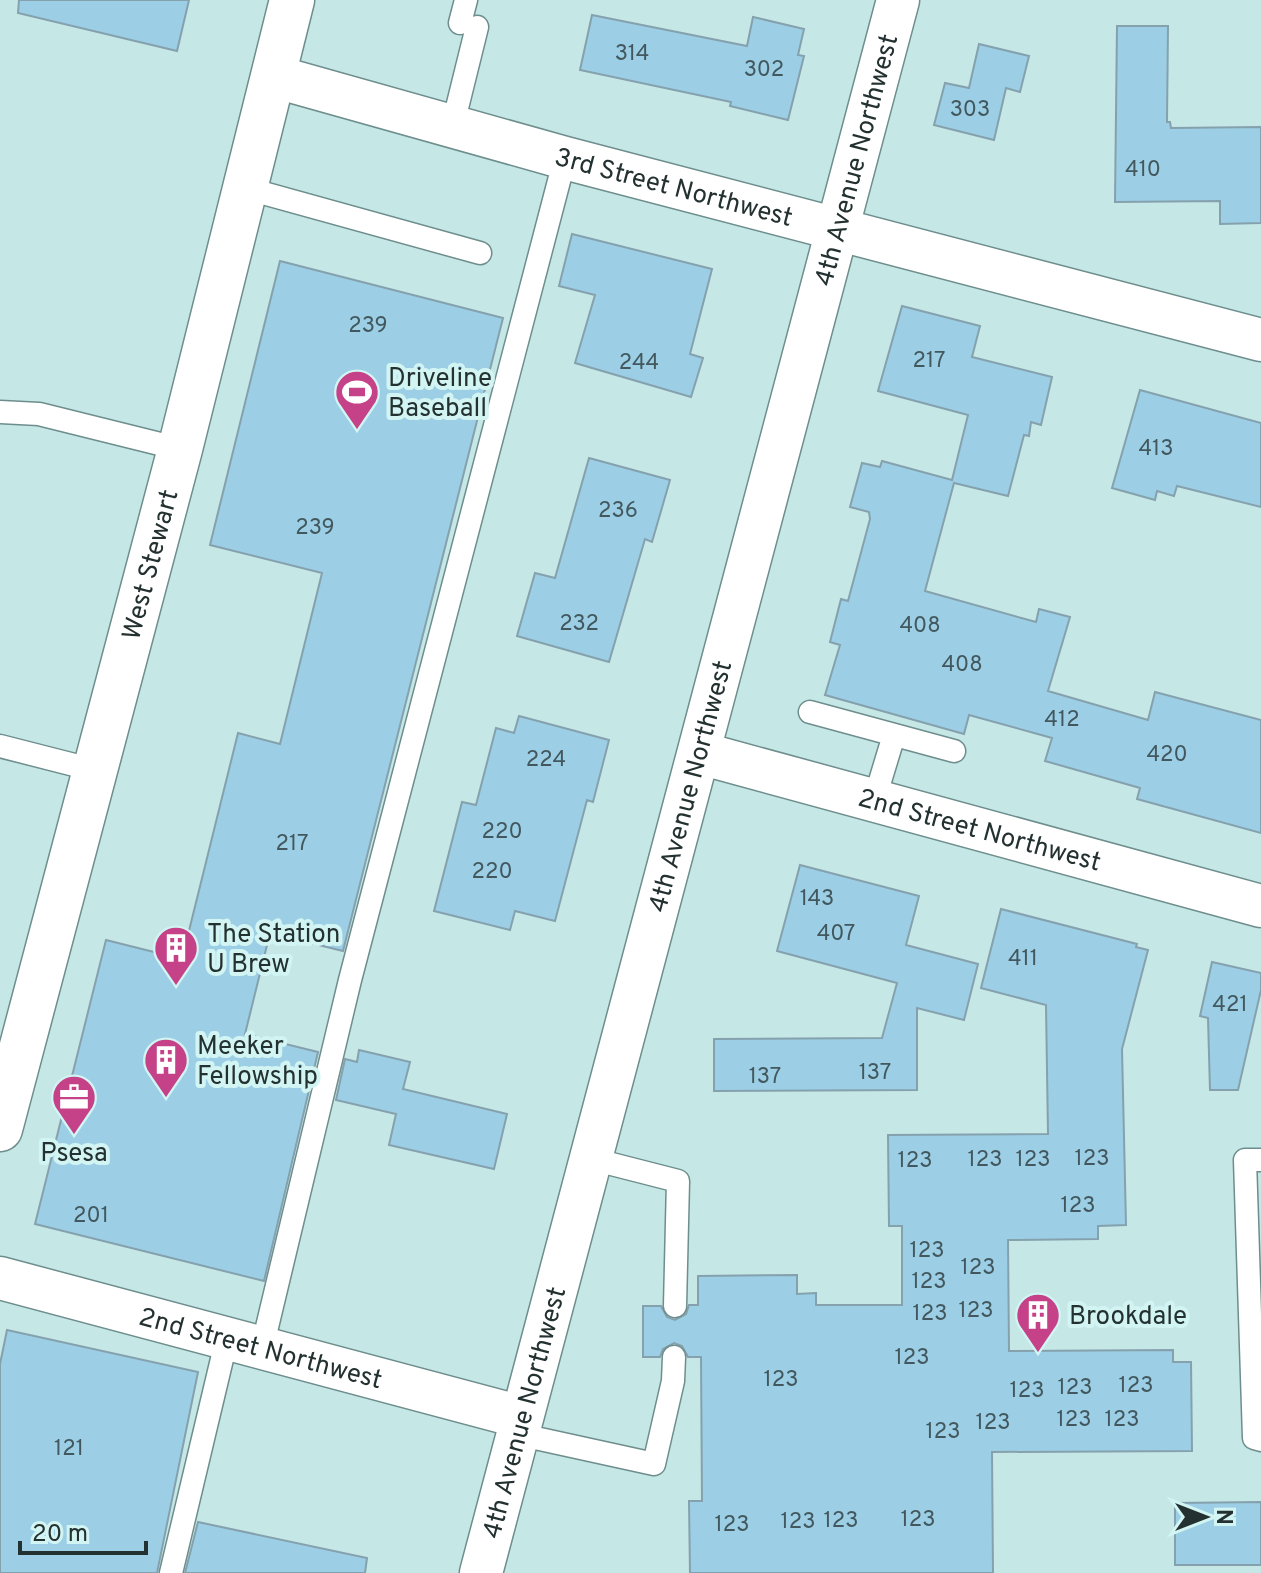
<svg xmlns="http://www.w3.org/2000/svg" width="1261" height="1573" viewBox="0 0 1261 1573" font-family="Overpass,sans-serif">
<style>
.building{fill:#9ccfe5;stroke:#85a1ad;stroke-width:2}
.lines{fill:none;stroke-linecap:round;stroke-linejoin:round}
.lane-casing{stroke:#6e8e8d;stroke-width:25}
.street-casing{stroke:#6e8e8d;stroke-width:45}
.secondary-casing{stroke:#6e8e8d;stroke-width:47}
.lane{stroke:#fff;stroke-width:22}
.street{stroke:#fff;stroke-width:42}
.secondary{stroke:#fff;stroke-width:44}
.labels{text-anchor:middle;stroke-width:8;stroke-linejoin:round;paint-order:stroke}
.number-label{font-size:22px;fill:#42585e}
.street-label{font-size:26px;fill:#243131;stroke:#d2f4f3}
.poi-label{font-size:26px;fill:#243131;stroke:#d2f4f3;text-anchor:start}
</style>
<rect width="100%" height="100%" fill="#c5e7e6"/>
<path class="building" d="M19 0H189L177 51 18 13Z
M592 15 747 46 753 17 804 29 798 55 804 56 788 120 730 106 731 102 580 70Z
M1117 26H1168L1167 122H1170L1171 128 1261 127V223L1220 224V201L1115 202Z
M979 44 1029 56 1020 92 1006 88 994 140 934 125 945 83 969 88Z
M572 234 712 269 690 354 703 358 691 397 575 363 595 295 559 286Z
M280 261 503 318 343 951 270 933 245 1034 318 1052 264 1281 35 1224 106 940 182 959 238 733 280 744 322 573 210 545Z
M902 306 980 326 972 357 1052 377 1041 425 1031 422 1029 436 1024 435 1008 496 954 483 925 591 1036 622 1039 609 1070 617 1048 691 1148 720 1155 692 1261 720V833L1137 799 1140 788 1045 761 1052 738 969 715 964 734 825 695 840 645 830 642 841 599 848 601 870 519 869 512 850 507 862 463 880 467 882 461 952 480 968 415 878 391Z
M1140 390 1261 423V507L1177 486 1174 496 1157 491 1155 500 1112 488Z
M589 458 670 480 652 542 645 539 609 662 517 636 535 573 555 578Z
M519 716 609 740 593 802 587 800 555 921 515 911 510 930 434 911 462 802 476 805 496 728 514 733Z
M800 865 919 896 906 945 978 964 964 1020 917 1008V1090L714 1091V1039L882 1038 897 983 777 951Z
M1001 909 1137 944 1136 947 1148 950 1122 1049 1126 1225 1098 1226V1239L1008 1240 1009 1351 1173 1350V1362H1191L1192 1451 992 1452 993 1573H690L689 1501H702L701 1357H688L682 1346 674 1343 663 1349 660 1357H643V1306H661L667 1317 675 1320 686 1314 689 1305H698V1276L797 1275V1294L816 1293V1305H902V1226H889L888 1135 1048 1134 1046 1005 981 988Z
M1212 962 1261 973V990L1238 1090H1210L1208 1018 1200 1016Z
M359 1050 410 1062 403 1089 507 1114 494 1169 389 1145 396 1114 336 1100 345 1059 357 1062Z
M7 1330 198 1372 157 1573H0V1364Z
M1261 1502V1565H1175V1503Z
M198 1522 367 1558 365 1573H185Z"/>
<g class="lines">
<g class="lane-casing">
<path id="lane" d="M460 23 466 0
M453 124 477 27
M245 188 480 253
M0 412 39 414 180 449
M810 712 954 751
M0 746 94 770
M874 801 894 735
M592 1159 678 1181 675 1306
M1261 1160H1245L1254 1438 1261 1440
M262 1348 350 980 565 158
M517 1434 654 1464 673 1381 674 1357
M171 1573 227 1338"/>
</g>
<g class="street-casing">
<g id="street">
<path id="s1" d="M273 76 565 158 1261 340"/>
<path id="s2" d="M700 753 1261 906"/>
<path id="s3" d="M0 1278 521 1417"/>
<path id="s4" d="M481 1573 898 0"/>
</g>
</g>
<g class="secondary-casing">
<g id="secondary">
<path id="s5" d="M0 1129 180 449 292 0"/>
</g>
</g>
<use href="#lane" class="lane"/>
<use href="#street" class="street"/>
<use href="#secondary" class="secondary"/>
</g>
<defs>
<g id="stadium-pin" transform="scale(2.3)"><path d="M0 17L-7.5 6A9.5 9.5 0 1 1 7.5 6Z" fill="#c54289" stroke="#d2f4f3"/><path d="M0-5a6.5 5 0 1 0 0 10a6.5 5 0 1 0 0-10ZM-3.5-1.8h7v3.6h-7Z" fill="#fff"/></g>
<g id="building-pin" transform="scale(2.3)"><path d="M0 17L-7.5 6A9.5 9.5 0 1 1 7.5 6Z" fill="#c54289" stroke="#d2f4f3"/><path d="M-4-6H4V6H1V3H-1V6H-4ZM-2.5-4.3h1.7v1.8h-1.7ZM.8-4.3h1.7v1.8H.8ZM-2.5-1h1.7V.8h-1.7ZM.8-1h1.7V.8H.8Z" fill="#fff"/></g>
<g id="office-pin" transform="scale(2.3)"><path d="M0 17L-7.5 6A9.5 9.5 0 1 1 7.5 6Z" fill="#c54289" stroke="#d2f4f3"/><path d="M-6-3h4V-5.5h4V-3h4V5H-6ZM-1-4.5V-3h2v-1.5ZM-6 0V1H6V0Z" fill="#fff"/></g>
</defs>
<g fill-rule="evenodd">
<use href="#stadium-pin" x="357" y="392"/>
<use href="#building-pin" x="176" y="948"/>
<use href="#building-pin" x="166" y="1060"/>
<use href="#office-pin" x="74" y="1097"/>
<use href="#building-pin" x="1038" y="1315"/>
</g>
<g class="labels">
<g class="number-label">
<text x="632" y="60">314</text>
<text x="764" y="76">302</text>
<text x="970" y="116">303</text>
<text x="1143" y="176">410</text>
<text x="368" y="332">239</text>
<text x="929" y="367">217</text>
<text x="639" y="369">244</text>
<text x="1156" y="455">413</text>
<text x="618" y="517">236</text>
<text x="315" y="534">239</text>
<text x="579" y="630">232</text>
<text x="920" y="632">408</text>
<text x="962" y="671">408</text>
<text x="1062" y="726">412</text>
<text x="1167" y="761">420</text>
<text x="546" y="766">224</text>
<text x="502" y="838">220</text>
<text x="292" y="850">217</text>
<text x="492" y="878">220</text>
<text x="817" y="905">143</text>
<text x="836" y="940">407</text>
<text x="1023" y="965">411</text>
<text x="1230" y="1011">421</text>
<text x="875" y="1079">137</text>
<text x="765" y="1083">137</text>
<text x="1092" y="1165">123</text>
<text x="985" y="1166">123</text>
<text x="1033" y="1166">123</text>
<text x="915" y="1167">123</text>
<text x="1078" y="1212">123</text>
<text x="91" y="1222">201</text>
<text x="927" y="1257">123</text>
<text x="978" y="1274">123</text>
<text x="929" y="1288">123</text>
<text x="976" y="1317">123</text>
<text x="930" y="1320">123</text>
<text x="912" y="1364">123</text>
<text x="781" y="1386">123</text>
<text x="1136" y="1392">123</text>
<text x="1075" y="1394">123</text>
<text x="1027" y="1397">123</text>
<text x="1074" y="1426">123</text>
<text x="1122" y="1426">123</text>
<text x="993" y="1429">123</text>
<text x="943" y="1438">123</text>
<text x="69" y="1455">121</text>
<text x="918" y="1526">123</text>
<text x="841" y="1527">123</text>
<text x="798" y="1528">123</text>
<text x="732" y="1531">123</text>
</g>
<g class="street-label">
<text dy="9" stroke="none"><textPath href="#s4" startOffset="1462">4th Avenue Northwest</textPath></text>
<text dy="9" stroke="none"><textPath href="#s1" startOffset="416">3rd Street Northwest</textPath></text>
<text dy="9" stroke="none"><textPath href="#s5" startOffset="584">West Stewart</textPath></text>
<text dy="9" stroke="none"><textPath href="#s4" startOffset="814">4th Avenue Northwest</textPath></text>
<text dy="9" stroke="none"><textPath href="#s2" startOffset="290">2nd Street Northwest</textPath></text>
<text dy="9" stroke="none"><textPath href="#s3" startOffset="270">2nd Street Northwest</textPath></text>
<text dy="9" stroke="none"><textPath href="#s4" startOffset="166">4th Avenue Northwest</textPath></text>
</g>
<g class="poi-label">
<text x="388" y="386">Driveline<tspan x="388" dy="30">Baseball</tspan></text>
<text x="207" y="942">The Station<tspan x="207" dy="30">U Brew</tspan></text>
<text x="197" y="1054">Meeker<tspan x="197" dy="30">Fellowship</tspan></text>
<text x="74" y="1161" text-anchor="middle">Psesa</text>
<text x="1069" y="1324">Brookdale</text>
</g>
</g>
<g transform="translate(1205 1517) rotate(90)" stroke="#d2f4f3" stroke-width="6" paint-order="stroke">
<path d="M0-6L14 30L0 20L-14 30Z" fill="#243131"/>
<text y="-12" font-size="22" font-weight="bold" text-anchor="middle" fill="#243131">N</text>
</g>
<path d="M20 1541v12h126v-12" fill="none" stroke="#243131" stroke-width="4"/>
<text x="32" y="1541" font-size="24" fill="#243131" stroke="#d2f4f3" stroke-width="6" paint-order="stroke">20 m</text>
</svg>
